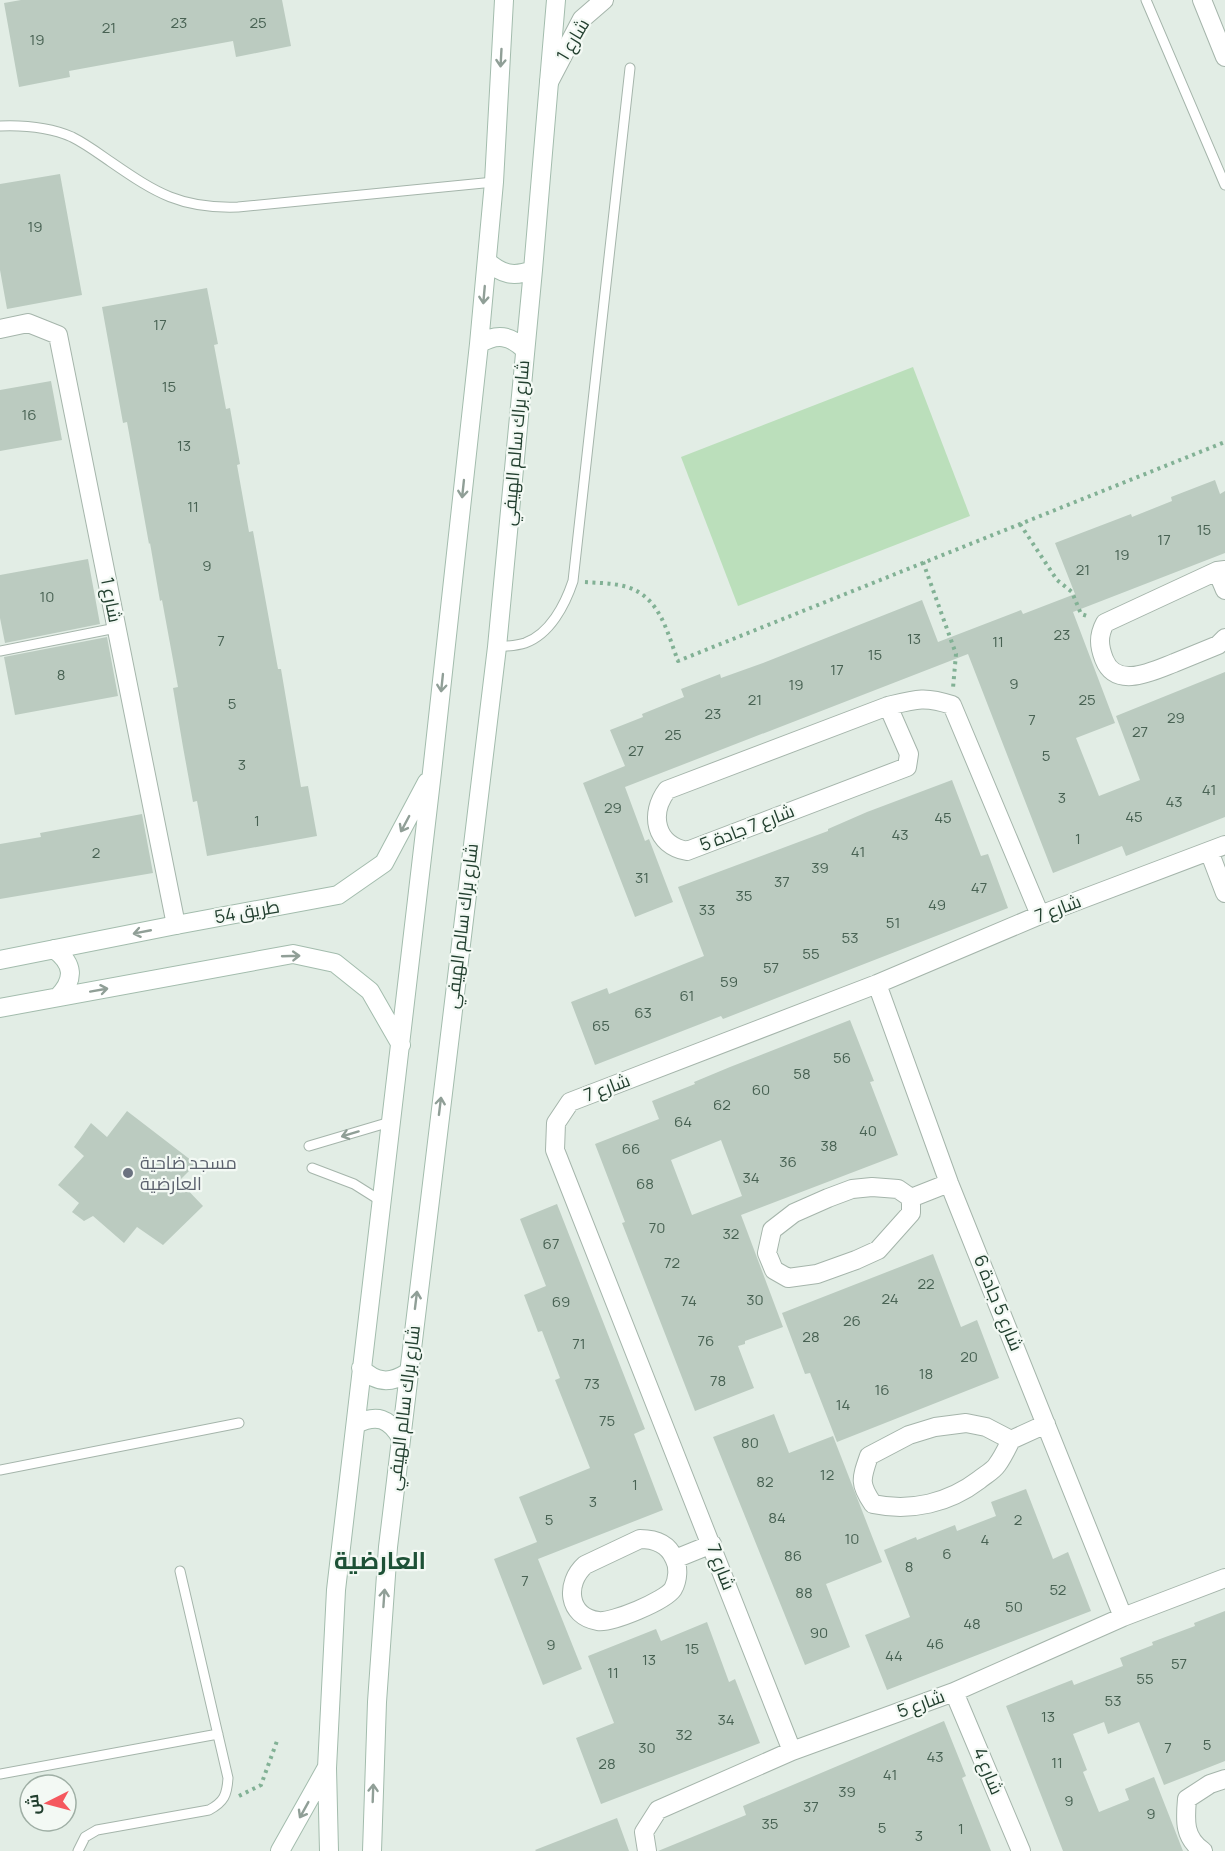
<svg xmlns="http://www.w3.org/2000/svg" width="1225" height="1851" viewBox="0 0 1225 1851" font-family="Manrope,Cairo,sans-serif">
<style>
.green{fill:#bbdfbb}
.building{fill:#bbcbc0;fill-rule:evenodd}
.lines{fill:none;stroke-linecap:round;stroke-linejoin:round}
.lane-casing{stroke:#a5b5ab;stroke-width:11}
.street-casing{stroke:#a5b5ab;stroke-width:20}
.secondary-casing{stroke:#a3bcad;stroke-width:20}
.path{stroke:#82b195;stroke-width:4;stroke-dasharray:3 4.5;stroke-linecap:butt}
.lane{stroke:#fff;stroke-width:9}
.street{stroke:#fff;stroke-width:18}
.secondary{stroke:#fff;stroke-width:18}
.oneway{stroke:#909f97}
.worship-dot{fill:#6b7280;stroke:#f3f9f4;stroke-width:2}
.labels{text-anchor:middle;stroke-width:4.5;stroke-linejoin:round;paint-order:stroke}
.number-label{font-size:15px;fill:#486253}
.street-label{font-size:18px;fill:#223f2f;stroke:#f3f9f4}
.worship-label{font-size:18px;fill:#5b616d;stroke:#f3f9f4;text-anchor:start}
.district-label{font-size:24px;font-weight:bold;fill:#1d5136;stroke:#f3f9f4}
</style>
<rect width="100%" height="100%" fill="#e2ede5"/>
<path class="green" d="M913 367 970 516 738 606 681 457Z"/>
<path class="building" d="M21 0H282L291 46 236 57 233 41 69 71 70 77 19 87 4 3Z
M60 174 82 295 7 309 0 270V184Z
M207 288 218 344 214 345 226 409 230 408 240 464 237 465 249 532 253 531 278 669H281L301 787 308 786 317 836 207 856 197 801 193 802 183 747 173 688 178 687 162 600 160 601 150 543 149 544 127 422 123 423 102 307Z
M51 381 62 440 0 451V390Z
M1215 480 1220 494 1225 491V553L1073 612 1115 723 1076 738 1099 796 1140 780 1116 716 1225 672V817L1126 856 1122 846 1053 873 968 654 625 787 645 841 649 839 673 902 635 917 583 783 625 766 610 730 643 717 642 714 684 697 681 689 720 674 721 678 763 663 922 600 938 642 1021 610 1023 614 1075 594 1055 543 1131 514 1132 517 1172 501 1171 497Z
M88 559 100 624 5 643 0 618V575Z
M107 637 118 696 15 715 4 657Z
M952 780 981 856 988 854 1008 908 723 1019 721 1016 595 1065 571 1002 607 988 609 994 704 956 678 887 828 831V829L867 812Z
M142 814 153 873 0 899V844L41 837 40 833Z
M850 1020 874 1081 870 1082 898 1155 741 1215 783 1327 745 1341V1344L738 1346 754 1388 695 1411 622 1223 625 1222 595 1144 659 1119 652 1101 695 1084 694 1082 730 1067ZM721 1140 742 1196 692 1215 671 1160Z
M127 1111 196 1164 179 1181 203 1206 163 1245 137 1227 124 1243 93 1216 84 1221 72 1212 79 1203 58 1185 84 1156 74 1147 91 1123 107 1137Z
M557 1204 645 1429 634 1434 663 1510 538 1559 582 1669 543 1685 494 1559 537 1542 519 1497 590 1468 555 1380 560 1378 542 1331 538 1332 524 1295 546 1286 520 1219Z
M933 1254 961 1327 977 1320 999 1378 837 1442 810 1373 805 1374 782 1313Z
M774 1414 789 1453 833 1436 882 1562 826 1584 850 1647 805 1665 713 1437Z
M1026 1489 1053 1559 1068 1552 1091 1611 887 1690 865 1635 910 1617 884 1550 916 1537 917 1540 955 1525 957 1531 996 1516 991 1502Z
M1225 1611V1761L1164 1785 1139 1722 1108 1734 1104 1722 1073 1734 1087 1770 1083 1772 1099 1812 1129 1800 1125 1789 1154 1777 1183 1851H1063L1006 1706 1072 1680 1074 1685 1123 1666 1120 1658 1153 1645 1152 1642 1195 1626 1194 1623Z
M707 1622 729 1682 735 1679 760 1743 601 1804 576 1738 614 1723 588 1656 656 1629 661 1641Z
M944 1721 966 1776 962 1778 991 1851H658L746 1815 743 1806Z
M617 1818 629 1851H536L535 1850Z"/>
<g class="lines">
<g class="lane-casing">
<path id="lane" d="M1146 0 1225 185
M0 126C25 125 49 127 72 137 86 144 98 153 111 162 156 193 181 209 238 207L494 182
M497 647C506 646 516 646 525 643 550 634 565 605 573 581L630 68
M0 651 116 628
M309 1146 390 1122
M312 1168 354 1184 381 1201
M0 1470 239 1423
M0 1774 218 1734
M78 1851 85 1837 97 1830 209 1810C224 1802 227 1795 228 1778L180 1571"/>
</g>
<g class="street-casing">
<path id="street" d="M1202 0 1225 57
M549 82 582 19 604 0
M0 329 28 323 58 335 176 925
M1225 570 1217 571 1105 623C1098 636 1099 646 1104 659 1116 690 1153 671 1174 663 1189 657 1203 651 1218 645L1225 638
M1217 571 1225 590
M888 706 909 754 907 767 687 851C655 845 649 814 667 790L888 706C916 699 925 696 952 705L1040 915
M1209 851 1225 893
M877 984 949 1183 1123 1617
M872 1187 898 1189 911 1198V1213L878 1250 856 1260 817 1274 788 1278 774 1270 767 1253 772 1230 794 1213 828 1198 852 1189Z
M911 1198 949 1183
M966 1423 986 1427 1011 1440C1007 1448 1003 1457 997 1465 993 1471 985 1475 979 1480 949 1503 911 1512 873 1504 859 1484 861 1479 869 1456L909 1435 935 1427Z
M1011 1440 1046 1424
M640 1539C655 1539 668 1544 674 1558 679 1567 678 1580 673 1589 665 1601 612 1623 598 1621 567 1616 565 1583 585 1565Z
M675 1559 712 1544
M954 1692 1021 1851
M792 1751 555 1150 556 1123 570 1102 877 984 1040 915 1225 845
M647 1851 644 1832 658 1810 792 1751 954 1692 1123 1617 1225 1578
M1203 1851C1184 1838 1185 1821 1187 1799L1210 1784 1225 1779"/>
</g>
<g class="secondary-casing">
<path id="secondary" d="M487 261C502 275 514 277 533 270
M479 344C497 333 510 335 525 350
M54 949C74 964 75 979 58 997
M0 960 176 925 338 895 384 863 427 782
M0 1008 293 954 335 963 370 991 401 1045
M361 1368C376 1383 390 1384 407 1373
M356 1424C377 1414 389 1418 401 1438
M280 1851 326 1769
M329 1851 327 1768 336 1590 432 772 479 344 494 182 504 0
M372 1851 377 1702 388 1547 497 647 533 270 556 0"/>
</g>
<path class="path" d="M1020 524 1057 580 1072 592 1081 614 1087 616
M923 562 956 654 953 688
M585 582C599 583 614 583 627 587 660 597 667 632 678 661L1225 442
M239 1796 261 1785 277 1741"/>
<use href="#lane" class="lane"/>
<use href="#street" class="street"/>
<use href="#secondary" class="secondary"/>
</g>
<defs><path id="oneway-shaft" d="M-6 0H5M1.5-3L5.5 0L1.5 3" fill="none" stroke-width="1.6" stroke-linecap="round" stroke-linejoin="round" transform="scale(1.5)"/></defs>
<g class="oneway">
<use href="#oneway-shaft" transform="translate(501 58) rotate(93)"/>
<use href="#oneway-shaft" transform="translate(484 295) rotate(95)"/>
<use href="#oneway-shaft" transform="translate(463 489) rotate(96)"/>
<use href="#oneway-shaft" transform="translate(442 683) rotate(96)"/>
<use href="#oneway-shaft" transform="translate(405 824) rotate(118)"/>
<use href="#oneway-shaft" transform="translate(142 932) rotate(169)"/>
<use href="#oneway-shaft" transform="translate(291 956) rotate(-2)"/>
<use href="#oneway-shaft" transform="translate(99 990) rotate(-10)"/>
<use href="#oneway-shaft" transform="translate(440 1106) rotate(-83)"/>
<use href="#oneway-shaft" transform="translate(350 1134) rotate(163)"/>
<use href="#oneway-shaft" transform="translate(416 1300) rotate(-83)"/>
<use href="#oneway-shaft" transform="translate(384 1598) rotate(-86)"/>
<use href="#oneway-shaft" transform="translate(373 1793) rotate(-88)"/>
<use href="#oneway-shaft" transform="translate(304 1810) rotate(119)"/>
</g>
<circle class="worship-dot" cx="128" cy="1173" r="6"/>
<g class="labels">
<g class="number-label">
<text x="179" y="28">23</text>
<text x="258" y="28">25</text>
<text x="109" y="33">21</text>
<text x="37" y="45">19</text>
<text x="35" y="232">19</text>
<text x="160" y="330">17</text>
<text x="169" y="392">15</text>
<text x="29" y="420">16</text>
<text x="184" y="451">13</text>
<text x="193" y="512">11</text>
<text x="1204" y="535">15</text>
<text x="1164" y="545">17</text>
<text x="1122" y="560">19</text>
<text x="207" y="571">9</text>
<text x="1083" y="575">21</text>
<text x="47" y="602">10</text>
<text x="1062" y="640">23</text>
<text x="914" y="644">13</text>
<text x="221" y="646">7</text>
<text x="998" y="647">11</text>
<text x="875" y="660">15</text>
<text x="837" y="675">17</text>
<text x="61" y="680">8</text>
<text x="1014" y="689">9</text>
<text x="796" y="690">19</text>
<text x="755" y="705">21</text>
<text x="1087" y="705">25</text>
<text x="232" y="709">5</text>
<text x="713" y="719">23</text>
<text x="1176" y="723">29</text>
<text x="1032" y="725">7</text>
<text x="1140" y="737">27</text>
<text x="673" y="740">25</text>
<text x="636" y="756">27</text>
<text x="1046" y="761">5</text>
<text x="242" y="770">3</text>
<text x="1209" y="795">41</text>
<text x="1062" y="803">3</text>
<text x="1174" y="807">43</text>
<text x="613" y="813">29</text>
<text x="1134" y="822">45</text>
<text x="943" y="823">45</text>
<text x="257" y="826">1</text>
<text x="900" y="840">43</text>
<text x="1078" y="844">1</text>
<text x="858" y="857">41</text>
<text x="96" y="858">2</text>
<text x="820" y="873">39</text>
<text x="642" y="883">31</text>
<text x="782" y="887">37</text>
<text x="979" y="893">47</text>
<text x="744" y="901">35</text>
<text x="937" y="910">49</text>
<text x="707" y="915">33</text>
<text x="893" y="928">51</text>
<text x="850" y="943">53</text>
<text x="811" y="959">55</text>
<text x="771" y="973">57</text>
<text x="729" y="987">59</text>
<text x="687" y="1001">61</text>
<text x="643" y="1018">63</text>
<text x="601" y="1031">65</text>
<text x="842" y="1063">56</text>
<text x="802" y="1079">58</text>
<text x="761" y="1095">60</text>
<text x="722" y="1110">62</text>
<text x="683" y="1127">64</text>
<text x="868" y="1136">40</text>
<text x="829" y="1151">38</text>
<text x="631" y="1154">66</text>
<text x="788" y="1167">36</text>
<text x="751" y="1183">34</text>
<text x="645" y="1189">68</text>
<text x="657" y="1233">70</text>
<text x="731" y="1239">32</text>
<text x="551" y="1249">67</text>
<text x="672" y="1268">72</text>
<text x="926" y="1289">22</text>
<text x="890" y="1304">24</text>
<text x="755" y="1305">30</text>
<text x="689" y="1306">74</text>
<text x="561" y="1307">69</text>
<text x="852" y="1326">26</text>
<text x="811" y="1342">28</text>
<text x="706" y="1346">76</text>
<text x="579" y="1349">71</text>
<text x="969" y="1362">20</text>
<text x="926" y="1379">18</text>
<text x="718" y="1386">78</text>
<text x="592" y="1389">73</text>
<text x="882" y="1395">16</text>
<text x="843" y="1410">14</text>
<text x="607" y="1426">75</text>
<text x="750" y="1448">80</text>
<text x="827" y="1480">12</text>
<text x="765" y="1487">82</text>
<text x="635" y="1490">1</text>
<text x="593" y="1507">3</text>
<text x="777" y="1523">84</text>
<text x="549" y="1525">5</text>
<text x="1018" y="1525">2</text>
<text x="852" y="1544">10</text>
<text x="985" y="1545">4</text>
<text x="947" y="1559">6</text>
<text x="793" y="1561">86</text>
<text x="909" y="1572">8</text>
<text x="525" y="1586">7</text>
<text x="1058" y="1595">52</text>
<text x="804" y="1598">88</text>
<text x="1014" y="1612">50</text>
<text x="972" y="1629">48</text>
<text x="819" y="1638">90</text>
<text x="935" y="1649">46</text>
<text x="551" y="1650">9</text>
<text x="692" y="1654">15</text>
<text x="894" y="1661">44</text>
<text x="649" y="1665">13</text>
<text x="1179" y="1669">57</text>
<text x="613" y="1678">11</text>
<text x="1145" y="1684">55</text>
<text x="1113" y="1706">53</text>
<text x="1048" y="1722">13</text>
<text x="726" y="1725">34</text>
<text x="684" y="1740">32</text>
<text x="1207" y="1750">5</text>
<text x="647" y="1753">30</text>
<text x="1168" y="1753">7</text>
<text x="935" y="1762">43</text>
<text x="1057" y="1768">11</text>
<text x="607" y="1769">28</text>
<text x="890" y="1780">41</text>
<text x="847" y="1797">39</text>
<text x="1069" y="1806">9</text>
<text x="811" y="1812">37</text>
<text x="1151" y="1819">9</text>
<text x="770" y="1829">35</text>
<text x="882" y="1833">5</text>
<text x="961" y="1834">1</text>
<text x="919" y="1841">3</text>
</g>
<g class="street-label">
<text transform="translate(573 40) rotate(-59)" y="6">شارع 1</text>
<text transform="translate(516 443) rotate(-85)" y="6">شارع براك سالم الهيفي</text>
<text transform="translate(111 600) rotate(79)" y="6">شارع 1</text>
<text transform="translate(747 828) rotate(-21)" y="6">شارع 7 جادة 5</text>
<text transform="translate(1058 909) rotate(-21)" y="6">شارع 7</text>
<text transform="translate(247 912) rotate(-10)" y="6">طريق 54</text>
<text transform="translate(462 926) rotate(-83)" y="6">شارع براك سالم الهيفي</text>
<text transform="translate(607 1088) rotate(-21)" y="6">شارع 7</text>
<text transform="translate(998 1303) rotate(68)" y="6">شارع 5 جادة 6</text>
<text transform="translate(404 1408) rotate(-83)" y="6">شارع براك سالم الهيفي</text>
<text transform="translate(721 1567) rotate(69)" y="6">شارع 7</text>
<text transform="translate(921 1704) rotate(-20)" y="6">شارع 5</text>
<text transform="translate(988 1771) rotate(67)" y="6">شارع 4</text>
</g>
<g class="worship-label">
<text x="140" y="1169">مسجد ضاحية<tspan x="140" dy="21">العارضية</tspan></text>
</g>
<g class="district-label">
<text x="380" y="1569">العارضية</text>
</g>
</g>
<g transform="translate(48 1803) rotate(264)"><circle r="28" fill="#f3f9f4" stroke="#9fafa5" stroke-width="1.5"/>
<path d="M0-4.5L10 22L0 15L-10 22Z" fill="#f5585e"/>
<text y="-9" font-size="16" font-weight="bold" text-anchor="middle" fill="#223f2f">ش</text>
</g>
</svg>
